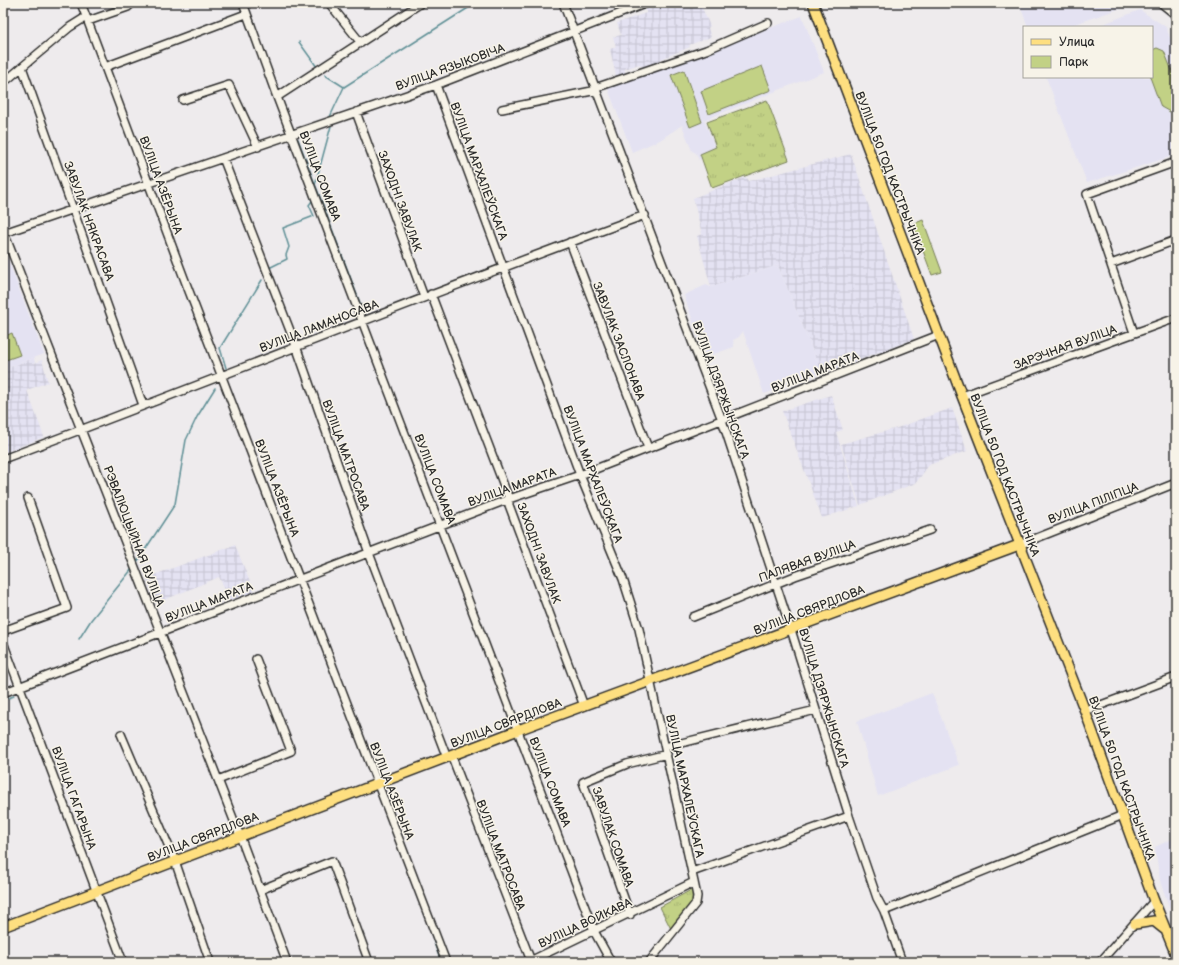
<svg xmlns="http://www.w3.org/2000/svg" width="1179" height="965" viewBox="0 0 1179 965" font-family="'Balsamiq Sans',sans-serif">
<style>
.built{fill:#e4e2f2}
.industrial{fill:url(#industrial-grid)}
.grass{fill:url(#grass-tufts);stroke:#767e58}
.park{fill:#c2d185;stroke:#767e58}
.lines{fill:none;stroke-linecap:round;stroke-linejoin:round}
.stream{stroke:#609096;stroke-width:1.5}
.minor-casing{stroke:#2b2b2b;stroke-width:10}
.major-casing{stroke:#2b2b2b;stroke-width:12}
.minor{stroke:#f7f3e8;stroke-width:7}
.major{stroke:#fedf80;stroke-width:9}
.labels{text-anchor:middle;stroke-width:3;stroke-linejoin:round;paint-order:stroke}
.street-label{font-size:12px;fill:#2b2b2b;stroke:#f7f3e8}
</style>
<defs>
<pattern id="industrial-grid" width="8" height="8" patternUnits="userSpaceOnUse"><rect width="8" height="8" fill="#e4e2f2"/><path d="M0 4h8M4 0v8" fill="none" stroke="#c4c2d0"/></pattern>
<pattern id="grass-tufts" width="24" height="20" patternUnits="userSpaceOnUse"><rect width="24" height="20" fill="#c2d185"/><path d="M3 7l-1-3M5 7V3M7 7l1-3M15 17l-1-3M17 17v-4M19 17l1-3" fill="none" stroke="#a7b473"/></pattern>
</defs>
<rect width="100%" height="100%" fill="#eeebed"/>
<filter id="ink" filterUnits="userSpaceOnUse"><feTurbulence type="fractalNoise" baseFrequency=".025" numOctaves="2"/><feDisplacementMap in="SourceGraphic" scale="8" xChannelSelector="R" yChannelSelector="G"/><feConvolveMatrix kernelMatrix="1 2 1 2 8 2 1 2 1" color-interpolation-filters="sRGB"/></filter>
<g filter="url(#ink)">
<path class="built" d="M1019 3H1136L1066 27H1028Z
M1140 10 1166 27 1176 54V155L1087 183 1046 77H1152V27H1095Z
M802 16 824 72 704 120 717 151 699 160 696 153 692 151 682 125 660 140 632 152 607 86 661 69Z
M3 247 44 354 3 370Z
M778 265 822 373 764 394 743 331 739 337 733 340 734 347 705 357 684 295 706 285 711 287Z
M932 693 959 765 878 796 857 721Z
M1176 837V926L1160 881 1155 847Z"/>
<path class="industrial" d="M663 3H700L710 26 708 28 711 37 689 45 690 47 661 59V60L643 67 639 64 625 69V73L616 76 610 49 616 47 613 37 621 35 617 23 646 13V9Z
M851 154 914 339 822 373 778 265 711 287 697 236 702 234 693 198 746 177 749 181Z
M34 358 35 363 42 360 48 382 51 381 27 390 44 437 3 453V370Z
M831 395 843 430 836 432 859 506 822 518 782 411Z
M952 408 967 451 929 465 916 483 860 505 841 444 897 428Z
M235 545 254 592 230 600 219 577 157 603 146 578Z"/>
<path class="grass" d="M767 100 789 160 712 188 700 154 716 147 707 122Z
M691 890 694 892 695 899 672 931 660 907Z"/>
<path class="park" d="M1157 48 1164 51 1176 81V110L1170 112 1161 107 1150 77H1152V50Z
M762 66 771 90 709 114 701 91Z
M684 70 702 122 690 127 671 75Z
M923 220 942 272 932 275 913 224Z
M12 333 20 355 3 361V337Z"/>
<g class="lines">
<path class="stream" d="M250 3H251
M299 42 317 67
M325 75 344 87 476 3
M329 119 344 87
M298 139 365 316
M315 185 331 126
M269 268 287 259 286 255 289 247 283 228 314 216 309 205 312 201 308 188
M226 368 220 348 262 280
M137 562 175 504 186 440 197 417 215 388
M79 639 91 620 132 569
M24 681 77 661
M3 700 14 696
M384 791 426 901
M433 940 441 962"/>
<g class="minor-casing">
<path id="minor" d="M81 3 184 278 446 962
M243 3 277 97 594 931 611 962
M329 3 361 43
M563 3 722 420 793 636 849 816 877 898 884 911 1123 815
M1161 3 1176 15
M88 21 128 7 132 3
M22 67 70 27 86 17
M105 67 246 14
M3 76 8 79 22 67 143 405
M436 85 580 475 623 579 639 629 697 896 696 903 649 962
M595 88 706 50 768 23
M277 97 421 3
M183 100 229 85 258 147
M502 109 597 90
M356 112 424 297
M223 158 296 346 369 553 447 758
M3 230 240 836 287 962
M4 233 436 85 647 3
M570 242 648 448
M1111 264 1176 240
M431 294 509 499V505L584 706
M1134 333 1087 194 1176 162
M962 396 1176 318
M3 459C218 379 429 293 645 215
M1019 545 1176 483
M693 617 795 576 930 530
M3 631 67 608 28 498
M3 642 123 962
M3 693 509 499 580 475 939 335
M1085 711 1176 677
M121 734 175 861 210 962
M665 747 816 710
M452 757 531 961
M218 780 291 751 256 659
M692 872 849 816
M260 890 332 861 369 962
M884 911 902 962
M630 915 583 782 627 764 667 754
M528 962 694 882
M1100 962 1154 901"/>
</g>
<g class="major-casing">
<path id="major" d="M813 3 962 396 1085 711 1154 901 1176 955
M1135 924 1154 921 1164 929
M3 927 526 727 1019 545"/>
</g>
<use href="#minor" class="minor"/>
<use href="#major" class="major"/>
</g>
</g>
<g class="labels">
<g class="street-label">
<text transform="translate(450 67) rotate(-20)" y="4">ВУЛІЦА ЯЗЫКОВІЧА</text>
<text transform="translate(479 171) rotate(70)" y="4">ВУЛІЦА МАРХАЛЕЎСКАГА</text>
<text transform="translate(890 173) rotate(69)" y="4">ВУЛІЦА 50 ГОД КАСТРЫЧНІКА</text>
<text transform="translate(320 176) rotate(69)" y="4">ВУЛІЦА СОМАВА</text>
<text transform="translate(161 185) rotate(70)" y="4">ВУЛІЦА АЗЁРЫНА</text>
<text transform="translate(400 201) rotate(70)" y="4">ЗАХОДНІ ЗАВУЛАК</text>
<text transform="translate(89 221) rotate(70)" y="4">ЗАВУЛАК НЯКРАСАВА</text>
<text transform="translate(319 326) rotate(-21)" y="4">ВУЛІЦА ЛАМАНОСАВА</text>
<text transform="translate(619 341) rotate(69)" y="4">ЗАВУЛАК ЗАСЛОНАВА</text>
<text transform="translate(1065 347) rotate(-20)" y="4">ЗАРЭЧНАЯ ВУЛІЦА</text>
<text transform="translate(815 372) rotate(-21)" y="4">ВУЛІЦА МАРАТА</text>
<text transform="translate(721 390) rotate(70)" y="4">ВУЛІЦА ДЗЯРЖЫНСКАГА</text>
<text transform="translate(346 455) rotate(70)" y="4">ВУЛІЦА МАТРОСАВА</text>
<text transform="translate(593 474) rotate(69)" y="4">ВУЛІЦА МАРХАЛЕЎСКАГА</text>
<text transform="translate(1005 475) rotate(69)" y="4">ВУЛІЦА 50 ГОД КАСТРЫЧНІКА</text>
<text transform="translate(435 479) rotate(69)" y="4">ВУЛІЦА СОМАВА</text>
<text transform="translate(512 487) rotate(-20)" y="4">ВУЛІЦА МАРАТА</text>
<text transform="translate(277 488) rotate(69)" y="4">ВУЛІЦА АЗЁРЫНА</text>
<text transform="translate(1093 503) rotate(-21)" y="4">ВУЛІЦА ПІЛІПЦА</text>
<text transform="translate(134 536) rotate(69)" y="4">РЭВАЛЮЦЫЙНАЯ ВУЛІЦА</text>
<text transform="translate(539 553) rotate(70)" y="4">ЗАХОДНІ ЗАВУЛАК</text>
<text transform="translate(807 561) rotate(-20)" y="4">ПАЛЯВАЯ ВУЛІЦА</text>
<text transform="translate(209 602) rotate(-21)" y="4">ВУЛІЦА МАРАТА</text>
<text transform="translate(809 610) rotate(-21)" y="4">ВУЛІЦА СВЯРДЛОВА</text>
<text transform="translate(824 698) rotate(73)" y="4">ВУЛІЦА ДЗЯРЖЫНСКАГА</text>
<text transform="translate(506 723) rotate(-21)" y="4">ВУЛІЦА СВЯРДЛОВА</text>
<text transform="translate(1122 778) rotate(70)" y="4">ВУЛІЦА 50 ГОД КАСТРЫЧНІКА</text>
<text transform="translate(550 782) rotate(69)" y="4">ВУЛІЦА СОМАВА</text>
<text transform="translate(685 786) rotate(78)" y="4">ВУЛІЦА МАРХАЛЕЎСКАГА</text>
<text transform="translate(392 791) rotate(69)" y="4">ВУЛІЦА АЗЁРЫНА</text>
<text transform="translate(74 798) rotate(70)" y="4">ВУЛІЦА ГАГАРЫНА</text>
<text transform="translate(203 837) rotate(-21)" y="4">ВУЛІЦА СВЯРДЛОВА</text>
<text transform="translate(613 837) rotate(71)" y="4">ЗАВУЛАК СОМАВА</text>
<text transform="translate(501 855) rotate(69)" y="4">ВУЛІЦА МАТРОСАВА</text>
<text transform="translate(585 923) rotate(-25)" y="4">ВУЛІЦА ВОЙКАВА</text>
</g>
</g>
<rect width="1179" height="965" fill="none" stroke="#f7f3e8" stroke-width="16"/>
<rect x="8" y="8" width="1163" height="949" fill="none" stroke="#2b2b2b" stroke-width="1.5" filter="url(#ink)"/>
<rect x="1023" y="26" width="130" height="52" fill="#f7f3e8" stroke="#a5a39c"/>
<rect x="1031" y="39" width="20" height="6" fill="#fedf80" stroke="#a5a39c"/>
<text x="1059" y="46" font-size="12" fill="#2b2b2b">Улица</text>
<rect x="1031" y="56" width="20" height="12" fill="#c2d185" stroke="#a5a39c"/>
<text x="1059" y="66" font-size="12" fill="#2b2b2b">Парк</text>
</svg>
